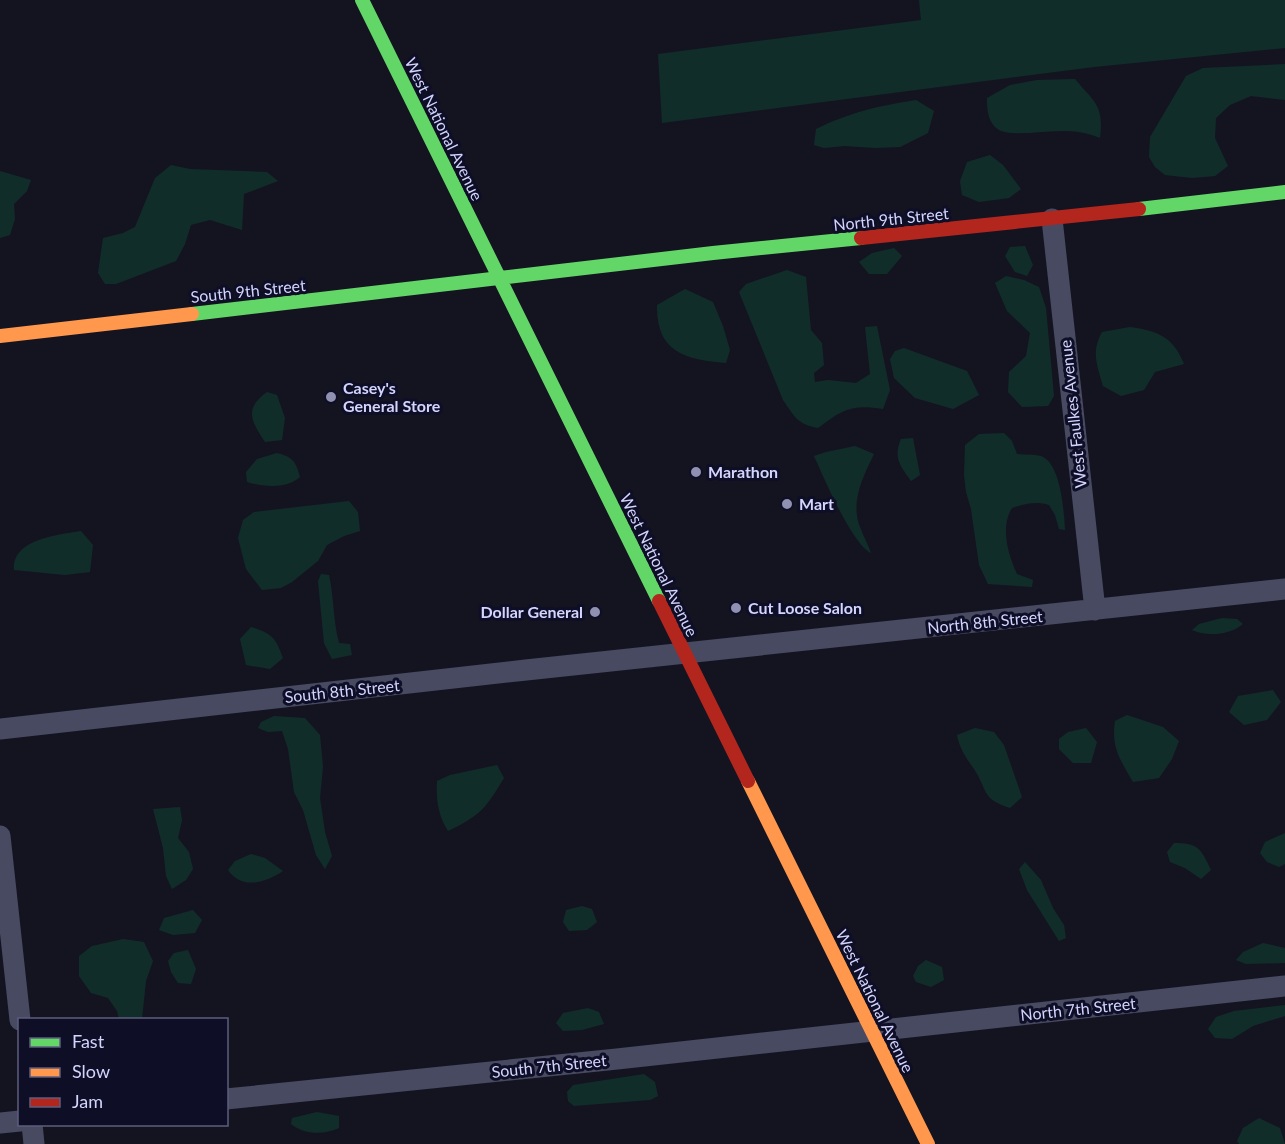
<svg xmlns="http://www.w3.org/2000/svg" width="1285" height="1144" viewBox="0 0 1285 1144" font-family="Lato,sans-serif">
<style>
.green{fill:#112d2a}
.lines{fill:none;stroke-linecap:round;stroke-linejoin:round}
.street{stroke:#484a62;stroke-width:21}
.fast{stroke:#63d668;stroke-width:14}
.slow{stroke:#ff974d;stroke-width:14}
.jam{stroke:#b3261e;stroke-width:14}
.poi-dot{fill:#9091b1;stroke:#0e0e27;stroke-width:2}
.labels{text-anchor:middle;stroke-width:6;stroke-linejoin:round;paint-order:stroke}
.street-label{font-size:16px;fill:#d3d5ff;stroke:#0e0e27}
.poi-label{font-size:16px;font-weight:bold;fill:#d3d5ff;stroke:#0e0e27;text-anchor:start}
</style>
<rect width="100%" height="100%" fill="#141421"/>
<path class="green" d="M919 0H1285V48L1094 67 662 123 658 54 921 20Z
M1285 64V100L1251 96 1230 105 1216 118 1215 138 1228 166 1215 176 1192 178 1165 175 1155 167 1149 157 1150 137 1186 76 1203 68Z
M1075 79C1095 103 1104 105 1100 138 1078 128 1054 131 1030 133 1021 133 1009 134 1001 131 988 125 987 110 987 98L1010 85 1037 80Z
M916 100 934 111 928 133 900 147 875 148 844 146 824 148 814 145 816 129C851 112 878 106 916 100Z
M990 155 1003 165 1021 189 1009 198 979 202 962 195 960 181 967 162Z
M171 165 190 169 267 172 278 181 244 194 242 230 210 220 191 225 185 244 176 261 116 284H105L98 273 103 238 123 233 135 227 155 178Z
M0 171 31 180 27 191 14 204 15 219 10 235 0 238Z
M1025 246 1033 265 1027 276 1015 272 1005 256 1010 247Z
M894 248 902 256 887 274H869L859 262 872 253Z
M787 270 806 277 811 330 822 343 824 365 814 373 815 382 828 380 856 383 870 374 865 327 877 326 890 390 883 409C852 404 843 409 818 428 797 424 795 417 783 400L739 292 746 284Z
M1006 276 1024 280 1039 287 1046 308 1054 396 1048 406 1022 407 1008 392 1009 372 1026 356 1030 333 1007 311 995 283Z
M685 289 713 302 723 326 730 350 726 363C685 360 656 352 657 305Z
M1130 327C1157 331 1173 336 1184 364L1155 372 1144 390 1121 396 1103 386C1097 365 1091 352 1102 332Z
M904 348 967 371 979 395 953 409 915 398 894 378 890 359 895 351Z
M267 392 277 395 285 418 282 440 265 442C252 422 243 409 267 392Z
M1004 433 1012 441 1017 454C1024 455 1033 454 1041 456 1061 463 1064 512 1065 530L1059 529 1055 515 1049 505C1036 501 1024 504 1012 508 1000 527 1008 555 1017 574L1033 580 1032 587 988 584 979 565 971 509 966 492 964 475 965 445 979 434Z
M913 438 920 475 911 481C900 465 893 458 901 439Z
M855 446 874 454C863 477 850 502 860 527 863 536 868 544 871 553 852 544 824 478 814 456L826 452Z
M277 453C293 457 296 462 300 477 286 489 265 487 247 482L246 472 257 459Z
M349 501 358 512 360 531 344 536 327 545 318 561 292 582 281 588 262 590 246 569 238 538 243 520 254 512Z
M81 531 93 545 90 572 65 575 14 570C12 539 58 535 81 531Z
M321 574 329 575C334 597 333 621 339 643L350 644 352 655 332 659 324 643 318 581Z
M1222 618 1237 619 1243 624C1230 635 1207 637 1192 630L1199 624Z
M251 627C272 633 276 638 283 658L270 669 246 665 240 639Z
M1273 690 1281 702 1267 720 1244 725 1229 712 1238 696Z
M1127 715 1163 727 1179 741 1172 759 1159 778 1133 782C1120 759 1111 748 1115 721Z
M274 716 305 718 320 735 323 767 320 798 325 832 332 856 325 869 316 855 303 810 294 792 288 749 282 731 268 732 258 728 261 722Z
M975 728 994 732 1004 745 1022 797 1010 808C981 799 988 790 974 769 966 757 960 750 957 735Z
M1086 728 1097 742 1091 763H1073L1059 749V739L1068 732Z
M497 765 504 778C486 808 480 816 448 831 438 815 436 800 437 781L450 775Z
M180 807 182 820 178 838 189 852 193 869 186 880 172 889 166 876 163 848 153 809Z
M1285 833V864L1279 867 1267 862 1260 853 1265 842Z
M1174 843C1199 843 1201 849 1211 870L1201 879 1185 868 1170 862 1167 852Z
M251 854 265 858 283 871C265 883 242 890 228 870L235 861Z
M1025 862 1041 880 1053 908 1064 925 1066 938 1059 941 1027 890 1019 869Z
M582 906 592 909 597 922 587 930 569 931 563 922 566 910Z
M193 910 202 920 195 933 173 935 159 930 164 918Z
M123 939 144 942 153 961 146 981 142 1019H119L117 1011 108 998 91 993 79 976V956L92 946Z
M1263 943 1285 948V963L1246 964 1236 960 1243 952Z
M188 950 196 969 191 984 178 983 171 972 168 961 174 953Z
M926 960 942 967 944 980 931 987 916 982 913 976 918 966Z
M1285 1005V1016L1253 1026 1232 1039 1215 1038 1208 1029 1216 1017 1234 1011Z
M588 1008 599 1012 604 1024 582 1030 563 1031 556 1023 563 1013Z
M644 1074 655 1082 658 1096 650 1100 574 1106 568 1101 567 1092 573 1085Z
M317 1112 339 1116V1128C324 1135 305 1135 291 1124L292 1118Z
M1259 1118 1280 1128 1285 1144H1239L1237 1141 1243 1128Z"/>
<g class="lines">
<path class="street" d="M1052 219 1095 610
M0 729 526 670 1285 589
M0 836 20 1020
M226 1099 617 1059 1285 986
M0 1123 20 1121
M32 1124 34 1144"/>
<path class="fast" d="M362 0 659 601
M1139 209 1285 192
M192 314 713 253 861 238"/>
<path class="slow" d="M0 336 192 314
M748 781 928 1144"/>
<path class="jam" d="M861 238 1139 209
M659 601 748 781"/>
</g>
<g class="poi-dot">
<circle cx="331" cy="397" r="6"/>
<circle cx="696" cy="472" r="6"/>
<circle cx="787" cy="504" r="6"/>
<circle cx="736" cy="608" r="6"/>
<circle cx="595" cy="612" r="6"/>
</g>
<g class="labels">
<g class="street-label">
<text transform="translate(444 129) rotate(64)" y="6">West National Avenue</text>
<text transform="translate(891 219) rotate(-6)" y="6">North 9th Street</text>
<text transform="translate(248 291) rotate(-6)" y="6">South 9th Street</text>
<text transform="translate(1073 414) rotate(-96)" y="6">West Faulkes Avenue</text>
<text transform="translate(659 565) rotate(64)" y="6">West National Avenue</text>
<text transform="translate(985 622) rotate(-6)" y="6">North 8th Street</text>
<text transform="translate(342 691) rotate(-6)" y="6">South 8th Street</text>
<text transform="translate(875 1001) rotate(64)" y="6">West National Avenue</text>
<text transform="translate(1078 1009) rotate(-6)" y="6">North 7th Street</text>
<text transform="translate(549 1066) rotate(-6)" y="6">South 7th Street</text>
</g>
<g class="poi-label">
<text x="343" y="394">Casey's<tspan x="343" dy="18">General Store</tspan></text>
<text x="708" y="478">Marathon</text>
<text x="799" y="510">Mart</text>
<text x="748" y="614">Cut Loose Salon</text>
<text x="583" y="618" text-anchor="end">Dollar General</text>
</g>
</g>
<rect x="18" y="1018" width="210" height="108" fill="#0e0e27" stroke="#5d5e7d" stroke-width="1.5"/>
<rect x="30" y="1038" width="30" height="9" fill="#63d668" stroke="#5d5e7d" stroke-width="1.5"/>
<text x="72" y="1048" font-size="18" fill="#d3d5ff">Fast</text>
<rect x="30" y="1068" width="30" height="9" fill="#ff974d" stroke="#5d5e7d" stroke-width="1.5"/>
<text x="72" y="1078" font-size="18" fill="#d3d5ff">Slow</text>
<rect x="30" y="1098" width="30" height="9" fill="#b3261e" stroke="#5d5e7d" stroke-width="1.5"/>
<text x="72" y="1108" font-size="18" fill="#d3d5ff">Jam</text>
</svg>
